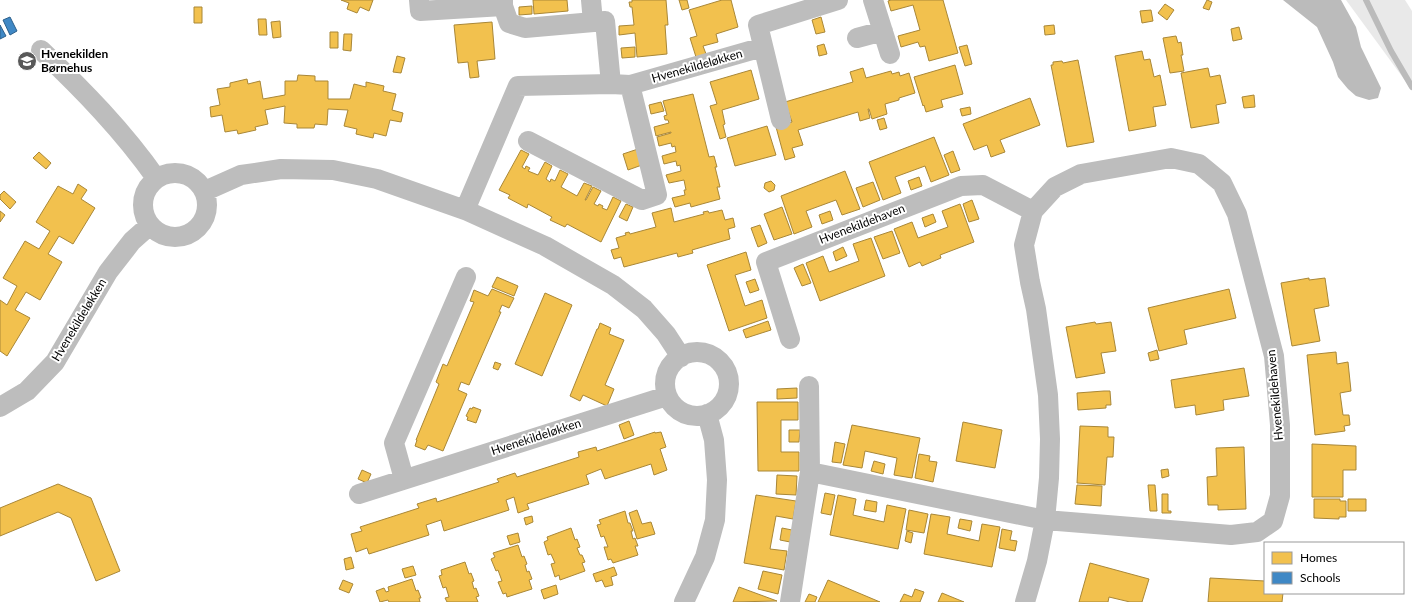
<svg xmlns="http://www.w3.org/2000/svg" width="1412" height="602" viewBox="0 0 1412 602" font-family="Lato,sans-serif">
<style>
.green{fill:#e9e9e9}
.water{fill:#bbb}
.homes{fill:#f2c14e;stroke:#a98737}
.schools{fill:#3f88c5;stroke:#2c5f8a}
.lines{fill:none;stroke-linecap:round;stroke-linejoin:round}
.stream{stroke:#bbb;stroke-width:6}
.minor{stroke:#bdbdbd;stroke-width:20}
.labels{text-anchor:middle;stroke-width:4;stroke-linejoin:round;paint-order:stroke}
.poi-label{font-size:12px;font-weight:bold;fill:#000;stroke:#fff;text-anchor:start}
.street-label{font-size:12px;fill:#000;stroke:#fff}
</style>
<rect width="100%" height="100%" fill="#fff"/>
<path class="green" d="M1346 0H1405L1412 11V90Z"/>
<path class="water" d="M1283 0H1341L1356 27 1361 47 1381 88 1378 98 1369 100 1356 96 1348 89 1338 77 1333 62 1317 27Z"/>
<path class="homes" d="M341 0H373L369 11 360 7 357 13 347 9 349 3Z
M533 0H567L568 11 534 14Z
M632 0H666L668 25H665L667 54 637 57 635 33 619 35V26L634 25 632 7H630L629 2H632Z
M679 0H687L689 8 682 10Z
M722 0H731L738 27 716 34 718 42 703 46 706 54 696 57 690 38 697 36 689 10Z
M891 0H943L958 53 929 61 925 46 920 47 918 42 901 47 898 36 920 30 913 5 891 11 888 1Z
M1207 0 1212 2 1209 10 1203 8Z
M1165 4 1174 10 1167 20 1158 13Z
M532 6V14L519 15V7Z
M194 7H202V23H194Z
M1151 10 1153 21 1142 23 1140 11Z
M821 17 825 32 816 34 812 20Z
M258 19H266L267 35H259Z
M280 21 281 37 273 38 271 22Z
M492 22 495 59 477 61 479 77 470 78 468 62 458 63 454 25Z
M1054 25 1055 34 1045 35 1044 26Z
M1239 27 1242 39 1233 41 1231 29Z
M330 32H338V48H330Z
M344 34H352L351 51 343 50Z
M1176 36 1178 43 1181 42 1183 55H1181L1184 71 1170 73 1163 38Z
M824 44 827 54 819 56 817 46Z
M967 45 972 64 965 66 959 47Z
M635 47V57L622 58 621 48Z
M1142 51 1144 60 1150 59 1154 77 1160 75 1166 105 1153 107 1156 126 1129 131 1115 56Z
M397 56 405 58 401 73 393 72Z
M1078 60 1094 142 1067 147 1051 65H1053V62L1062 61 1063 63Z
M955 65 963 94 941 100 943 107 926 112 924 105 923 106 914 77Z
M863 68 866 78 891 71 892 74 899 72 900 76 909 73 915 93 899 98V100L885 104 887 114 872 119 869 109H868L870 118 860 121 858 112 798 130 803 145 792 148 795 157 785 160 776 127 792 122 785 102 853 82 850 72Z
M1208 68 1210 77 1220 75 1226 103 1216 105 1219 123 1191 128 1181 73Z
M751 70 759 99 722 110 725 124 723 125 726 137 720 139 710 106 717 104 710 82Z
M298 75 315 76V81H328V99H350L354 84 366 87V82L384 86 383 91 396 94 392 110 403 113 401 122 390 120 386 136 374 133 373 138 356 134 357 129 344 126 348 110 328 109 327 125 315 124 314 128H297V124L284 123 285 106 265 110 268 124 255 127 256 130 238 134 237 130 225 132 222 115 211 117 210 107 220 105 217 89 230 87V83L247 79 248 84 260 81 263 99 285 95V81H297Z
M693 94 709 157 714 156 717 167H715L720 187H717L720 199 691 207 690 203 675 207 672 198 685 195 684 190H686L684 180 669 183 666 175 681 171 680 165 677 166 676 161 664 164 662 156 676 152 675 146 672 147 671 143 659 146 657 137 671 133V132L656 136 654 127 669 123 668 120H665L664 116 667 115 663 101Z
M1254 95 1255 107 1244 108 1242 97Z
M1030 98 1040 125 1000 140 1005 152 991 157 987 145 974 150 963 124Z
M661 102 664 111 651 114 649 105Z
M970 107 971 114 962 116 960 109Z
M884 118 887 128 880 130 877 120Z
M767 126 776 155 735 166 727 138Z
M934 137 949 175 931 182 925 166 895 177 901 193 883 200 869 162Z
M638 149 642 165 628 170 623 154Z
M521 150 529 154 522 167 525 169 526 166 530 168 528 171 538 175 545 162 552 166 546 179 550 182 551 179 555 181 560 170 568 174 561 187 577 196 584 183 592 186 585 200H586L593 187 601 191 594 204 598 206 599 204 603 206 602 208 607 210 613 197 621 201 601 242 567 224 565 227 550 220 552 217 528 204 527 208 508 198 510 195 499 190Z
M953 151 960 170 951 173 944 155Z
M39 152 51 163 46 169 33 158Z
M845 171 860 209 842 215 836 200 806 211 812 227 794 234 781 196Z
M919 177 922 186 911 190 908 181Z
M771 181 775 185 774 190 769 192 764 188 765 183Z
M873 182 880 200 863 207 856 188Z
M78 184 87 190 81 199 95 208 73 244 59 236 48 254 62 262 40 300 26 292 15 310 30 318 7 356 0 351V300L7 305 17 286 3 278 25 241 39 249 50 231 36 222 58 186 73 194Z
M4 191 16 202 10 209 0 199V195Z
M972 200 979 219 969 222 963 204Z
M626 204 633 207 627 221 619 217Z
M960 204 974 242 940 255 941 258 922 266 920 262 909 267 894 229 912 222 918 238 948 227 942 211Z
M782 207 792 234 774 240 764 214Z
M671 208 674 222 704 214 703 212 708 211 709 213 722 210 725 220 733 218 735 227 728 229 730 239 692 250 693 253 678 257 677 253 624 267 621 257 614 259 611 250 619 248 616 238 626 235 625 233 629 232 630 234 656 227 652 213Z
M0 211 5 215 0 222Z
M830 211 833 220 822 224 819 215Z
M933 214 936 222 925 227 922 218Z
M760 225 767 243 758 247 751 228Z
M892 231 900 253 883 259 874 237Z
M871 238 885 276 820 301 806 263 823 256 829 272 859 261 853 244Z
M843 247 847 256 836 261 833 252Z
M746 252 751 270 735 275 745 306 762 300 767 318 729 331 707 265Z
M803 264 811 283 802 286 794 268Z
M497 277 518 286 514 296 492 287Z
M1309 278V280L1325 278 1329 306 1314 309 1320 341 1292 346 1281 283Z
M755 279 759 290 750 293 746 282Z
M492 289 514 298 509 308 502 305 499 312H501L469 385 461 382 458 390 467 394 443 451 428 445 425 450 415 446 417 440H416L439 384 436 382 443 364 447 366 474 302 470 301 474 290 488 296Z
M1229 289 1236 318 1184 330 1187 344 1159 351 1148 308Z
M545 293 572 305 542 376 515 364Z
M768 321 771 330 746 338 743 330Z
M1095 322 1096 324 1111 322 1116 351 1101 353 1105 373 1076 378 1066 327Z
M600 323 611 328 609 334 624 340 605 385 614 389 607 406 583 395 580 401 570 396 597 329H598Z
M1157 350 1159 359 1150 361 1148 353Z
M1336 352 1337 364 1348 362 1351 391 1340 393 1343 415H1349L1350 425 1344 426 1345 431 1315 435 1307 355Z
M495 362 501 364 498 370 493 368Z
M1244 368 1249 396 1223 400 1224 410 1196 415 1195 405 1175 408 1171 380Z
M797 388V398L777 399V389Z
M1104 391H1110L1111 405H1106V408L1078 410 1077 393Z
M757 402H798V420H781V452H799V471H758Z
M473 407 481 410 476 423 467 420 468 417 466 416 470 408 472 409Z
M629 421 634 435 624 439 619 425Z
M963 422 1002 430 995 468 956 461Z
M852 425 920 438 912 478 894 475 897 458 865 451 862 468 843 465Z
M1080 426 1108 427V437H1114L1113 457H1107L1105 485 1077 483Z
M789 430H800L799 442H789Z
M655 432V433L661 432 666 447 660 449 667 470 654 475 651 464 605 479 601 469 586 475 589 484 527 504 529 509 518 513 514 497 506 500 509 510 444 531 441 520 426 525 429 535 369 554 367 548 356 552 351 534 362 531 360 527 419 508 417 504 436 498 437 502 499 482 497 479 515 473 517 477 579 457 578 452 596 447 597 451Z
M835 442 845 444 841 463 832 462Z
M1312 444 1356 446V470H1343V497H1312Z
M1244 447 1246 509 1218 510V505H1208L1207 477 1217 476 1216 448Z
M919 454 930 456 929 461 937 462 933 482 915 478Z
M874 461 885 464 883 474 871 471Z
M1168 469 1169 476 1162 478 1161 470Z
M362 470 371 474 367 483 358 479Z
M777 475 797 476 796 495 776 494Z
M58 484 91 498 120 571 96 581 71 518 58 512 0 536V508Z
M1077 485 1102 486 1101 506 1075 504Z
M1148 485H1155L1157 511H1150Z
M825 493 835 495 831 515 821 513Z
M1162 494H1168V511H1171V513H1162Z
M756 495 796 501 793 519 776 516 770 549 787 551 784 570 744 563Z
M838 495 856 499 853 515 884 522 887 505 906 509 898 549 830 535Z
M1314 499H1340V501H1346V517H1339V519L1314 518Z
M1348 499H1366V511H1348Z
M866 500 877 502 876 512 864 510Z
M637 510 642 524 651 522 655 534 637 539 629 513Z
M909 510 928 514 924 533 906 530Z
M625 511 628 523H630L633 531H631L633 539 635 538 638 546H635L638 555 613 563 611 559 608 560 604 547H608L604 536 601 537 597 525 601 524 599 520Z
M931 514 950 517 947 534 979 541 982 524 1000 527 992 567 924 554Z
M532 516 533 522 526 525 524 518Z
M960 519 972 521 970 531 958 528Z
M571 528 575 540 577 539 580 547 577 548 580 555H582L585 562 582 563 585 571 560 580 559 575 555 577 551 564 555 563 551 554 548 555 544 542 548 540 547 537Z
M782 528 792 530 790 542 780 540Z
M1002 529 1012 531 1010 540 1017 541 1015 551 999 548Z
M907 531 913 533 911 543 905 541Z
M518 533 520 542 510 545 507 536Z
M518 545 522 557 524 556 527 564 525 565 527 572 529 571 532 579 529 580 532 589 507 597 506 593 503 594 498 582 502 581 498 570 496 571 491 559 495 557 493 553Z
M351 557 354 568 346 570 344 559Z
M465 562 469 574 471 573 474 581 472 582 474 589 476 588 479 596 476 597 478 602H447L445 598 449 597 446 587 443 588 439 576 442 575 441 570Z
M1090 563 1149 579 1142 602H1130L1109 597 1108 602H1079Z
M413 566 416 575 405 578 402 569Z
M614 567 617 575 611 577 613 585 605 587 602 580 596 582 593 574Z
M763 571 782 575 778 594 758 589Z
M1210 578 1265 581V593H1283L1282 602H1208Z
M412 579 416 591 418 590 421 598H419L420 602H389L388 600 380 602 376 591 384 588 386 592 389 591 388 587Z
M343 580 353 584 349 593 339 589Z
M828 580 880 602H818Z
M556 585 558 594 544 599 541 590Z
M739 587 777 601 733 602Z
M915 589 924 592 920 602H900L904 594 912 597Z
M942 593 964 602H938Z
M809 594 817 597 815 602H805Z"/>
<path class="schools" d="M10 17 17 31 10 35 3 20Z
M0 25 6 36 0 39Z"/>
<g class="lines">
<path class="stream" d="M1366 0 1391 51 1412 87"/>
<path class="minor" d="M419 0 420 11 503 6
M503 0V6L509 23 525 28 605 21 611 84
M591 0 593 22
M873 0 890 54
M857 38 883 31
M41 50C83 90 123 131 156 178
M781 120 758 25 838 0
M528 141 642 200 657 195 630 85
M143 205a32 32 0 1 1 64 0a32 32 0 1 1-64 0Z
M205 191 241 175 281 169 333 170 377 179 465 210 545 246 613 285 644 309 666 334 681 357
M465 210 518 86 611 84 630 85 763 47
M790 339 766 262 961 186 983 185 1033 211
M665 384a32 32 0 1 1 64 0a32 32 0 1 1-64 0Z
M0 407 27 391 55 362 108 272 132 241 150 225
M810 472 1045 520 1231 535 1257 532 1273 521 1280 496V425L1274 356 1237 214 1222 183 1199 164 1171 158 1081 174 1055 187 1033 211 1024 245 1030 282 1036 309 1048 395 1050 439 1049 478 1045 520 1037 561 1025 602
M404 479 394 443 466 277
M359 494 667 396
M684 602 705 557 715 520 717 480 714 440 707 414
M790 602 810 472 809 386"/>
</g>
<defs>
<g id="school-disc" transform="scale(1)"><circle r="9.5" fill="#595959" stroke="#fff"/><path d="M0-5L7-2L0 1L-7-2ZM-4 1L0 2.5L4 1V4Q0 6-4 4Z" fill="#fff"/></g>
</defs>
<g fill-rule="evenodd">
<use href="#school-disc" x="27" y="61"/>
</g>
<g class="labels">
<g class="poi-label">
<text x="41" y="58">Hvenekilden<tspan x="41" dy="14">Børnehus</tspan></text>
</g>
<g class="street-label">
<text transform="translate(697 66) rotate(-16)" y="4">Hvenekildeløkken</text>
<text transform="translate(862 224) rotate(-21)" y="4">Hvenekildehaven</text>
<text transform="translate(79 320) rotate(-59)" y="4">Hvenekildeløkken</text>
<text transform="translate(1275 395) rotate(-95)" y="4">Hvenekildehaven</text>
<text transform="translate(536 437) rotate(-18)" y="4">Hvenekildeløkken</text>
</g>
</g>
<rect x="1264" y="542" width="140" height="52" fill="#ffffff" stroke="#999999"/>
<rect x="1272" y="552" width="20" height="12" fill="#f2c14e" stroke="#999999"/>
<text x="1300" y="562" font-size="12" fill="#000000">Homes</text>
<rect x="1272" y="572" width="20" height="12" fill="#3f88c5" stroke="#999999"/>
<text x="1300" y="582" font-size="12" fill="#000000">Schools</text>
</svg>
